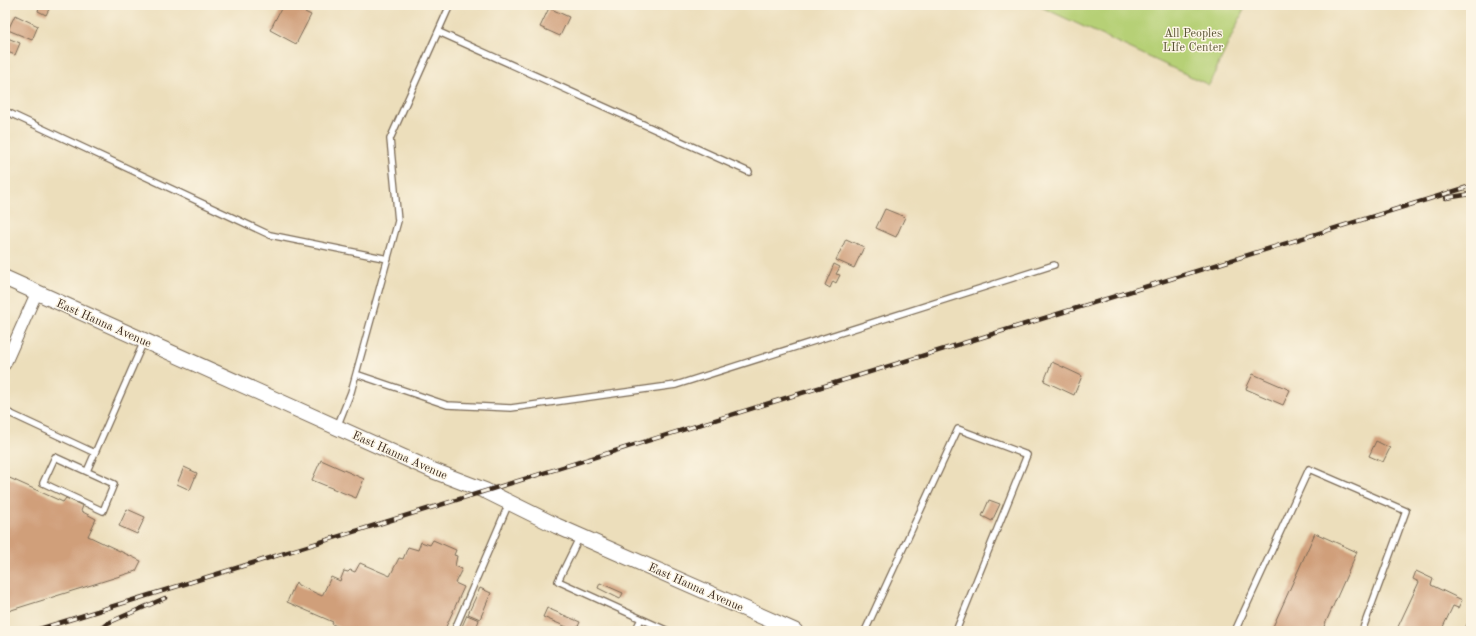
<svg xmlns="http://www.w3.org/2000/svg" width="1476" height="636" viewBox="0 0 1476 636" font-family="'Old Standard TT',serif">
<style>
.green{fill:#b6d076;stroke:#787d4a}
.building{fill:#d09f7a}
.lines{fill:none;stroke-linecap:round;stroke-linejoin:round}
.lane-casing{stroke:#796955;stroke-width:8}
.street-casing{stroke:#796955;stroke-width:13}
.secondary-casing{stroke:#796955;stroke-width:17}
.lane{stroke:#fff;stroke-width:5.5}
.street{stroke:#fff;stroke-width:11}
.secondary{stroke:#fff;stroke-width:15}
.rail-casing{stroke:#3b2a1e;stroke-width:4.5}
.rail{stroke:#fcf5e5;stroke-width:3;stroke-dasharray:9;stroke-linecap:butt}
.labels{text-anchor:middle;stroke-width:3;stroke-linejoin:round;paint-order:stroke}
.park-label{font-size:12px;fill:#5a5434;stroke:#fcf5e5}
.street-label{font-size:12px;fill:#3b2a1e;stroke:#fcf5e5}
</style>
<rect width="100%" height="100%" fill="#fcf5e5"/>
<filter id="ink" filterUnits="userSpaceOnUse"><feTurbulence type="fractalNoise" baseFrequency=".025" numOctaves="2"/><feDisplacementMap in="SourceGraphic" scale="8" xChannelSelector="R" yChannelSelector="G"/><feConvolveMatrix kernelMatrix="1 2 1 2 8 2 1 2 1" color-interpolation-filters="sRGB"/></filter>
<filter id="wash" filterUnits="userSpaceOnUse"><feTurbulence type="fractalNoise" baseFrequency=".012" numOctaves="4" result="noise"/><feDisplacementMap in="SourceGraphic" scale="16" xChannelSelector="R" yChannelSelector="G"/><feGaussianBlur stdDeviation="0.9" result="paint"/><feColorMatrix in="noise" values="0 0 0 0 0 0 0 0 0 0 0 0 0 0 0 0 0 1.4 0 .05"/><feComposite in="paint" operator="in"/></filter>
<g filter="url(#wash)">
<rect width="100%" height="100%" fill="#ecdebb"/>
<path class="green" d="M1037 5H1246L1209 85Z"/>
<g id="blocks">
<path class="building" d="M40 5H51L46 15 38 11Z
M283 5H291L311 15 296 44 270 30Z
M549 8 569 17 560 36 540 27Z
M15 15 38 26 32 40 8 30Z
M5 37 20 43 15 55 5 51Z
M885 209 905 217 896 237 876 228Z
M846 239 864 247 854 268 836 260Z
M834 264 840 267 836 274 840 275 836 283 833 281 830 288 825 285Z
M1052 362 1082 376 1074 395 1044 381Z
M1253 374 1290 390 1283 405 1246 389Z
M1376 441 1390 448 1383 462 1369 456Z
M321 460 364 479 356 498 312 480Z
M184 467 197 473 190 490 177 484Z
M5 476 63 502 66 498 83 506 81 511 96 519 88 536 141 561 136 571 5 612Z
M989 500 1000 504 992 521 982 516Z
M127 509 145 517 137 534 119 526Z
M1315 533 1357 552 1322 631H1271Z
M433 540 456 550 454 555 457 556 455 566 462 569 455 583 464 587 444 631H348L332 624 333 622 287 602 296 582 298 585 322 596 331 577 340 581 344 571 348 572 350 570 355 572 360 563 390 576 399 558 403 559 408 547 418 550 421 542 430 545Z
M1416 571 1433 579 1431 585 1462 600 1458 608 1453 606 1441 631H1396L1419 582 1413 579Z
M600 583 623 593 620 599 598 588Z
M480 588 491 593 480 619 468 614Z
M547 608 580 622 576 631 543 617Z
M467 615 479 620 475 631H460Z"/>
</g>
</g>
<g filter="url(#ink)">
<use href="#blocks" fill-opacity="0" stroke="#796955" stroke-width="1"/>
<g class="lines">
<g class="lane-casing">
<path id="lane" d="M439 32 749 172
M5 111 270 235 388 259
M356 374 447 405 511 408 676 385 1054 265
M5 411 95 453
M337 427 351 392 398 221 390 139 450 5
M55 457 114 484 103 511 43 483Z
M87 471 144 341
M580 536 558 581 668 631
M454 631 509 503
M635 631 641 619
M865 631 958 429 1027 455 956 631
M1235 631 1309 469 1406 511 1362 631
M1468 631 1471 624"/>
</g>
<g class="street-casing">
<path id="street" d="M5 364 37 292"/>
</g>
<g class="secondary-casing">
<path id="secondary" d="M5 278 434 471 486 491 557 526 795 631"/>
</g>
<use href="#lane" class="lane"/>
<use href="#street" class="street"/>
<use href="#secondary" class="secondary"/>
<g class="rail-casing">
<path id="rail" d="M1446 198 1471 194
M33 631 1471 186
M97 631 108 623 165 598"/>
</g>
<use href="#rail" class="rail"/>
</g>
</g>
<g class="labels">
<g class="park-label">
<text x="1193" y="37">All Peoples<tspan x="1193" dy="14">LIfe Center</tspan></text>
</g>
<g class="street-label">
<text transform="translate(104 323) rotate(24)" y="4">East Hanna Avenue</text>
<text transform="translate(400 455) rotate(24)" y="4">East Hanna Avenue</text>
<text transform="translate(696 587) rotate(24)" y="4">East Hanna Avenue</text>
</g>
</g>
<rect width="1476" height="636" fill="none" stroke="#fcf5e5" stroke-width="20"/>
</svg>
